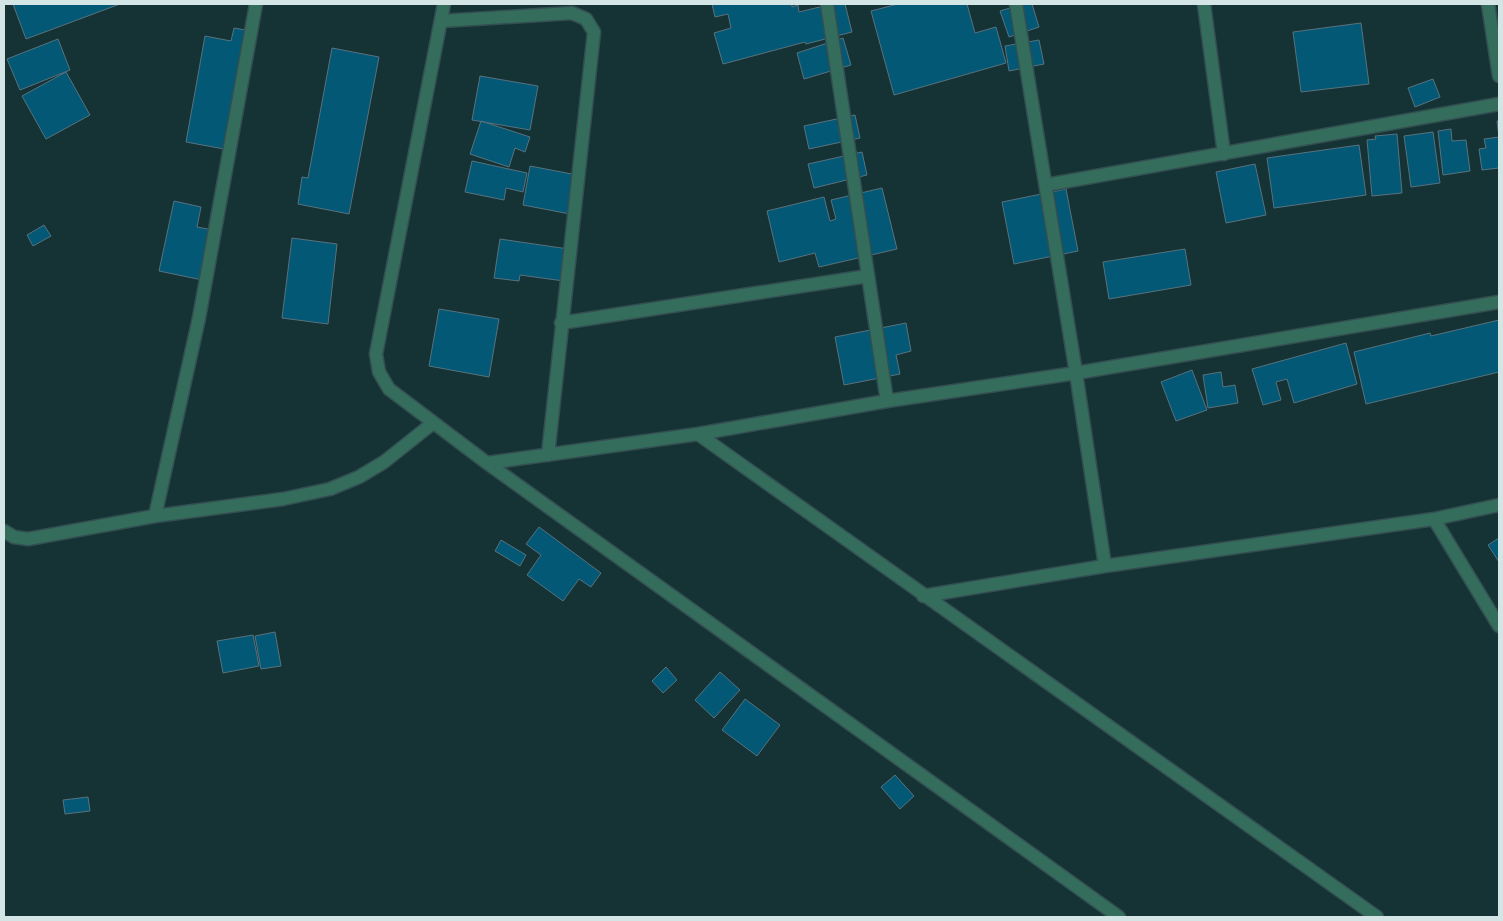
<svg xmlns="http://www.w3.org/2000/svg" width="1503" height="921" viewBox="0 0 1503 921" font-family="'DejaVu Sans',sans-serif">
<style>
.building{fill:#035875;stroke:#58727e}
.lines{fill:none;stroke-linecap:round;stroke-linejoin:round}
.minor-casing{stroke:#344f51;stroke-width:15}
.minor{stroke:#356d5d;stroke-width:12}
</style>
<rect width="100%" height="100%" fill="#153335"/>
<path class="building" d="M13 4H120L26 39Z
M712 4H792V7L798 5 799 12 832 4H845L852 32 806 44 805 42 723 64 714 33 731 28 728 14 715 17Z
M898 4H967L975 33 996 27 1006 63 894 95 871 11Z
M1023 4H1032L1039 27 1009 37 1000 11Z
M1361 23 1369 84 1301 92 1293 32Z
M234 28 257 32 235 151 186 142 205 36 231 41Z
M843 38 851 65 804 79 797 53Z
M58 39 70 70 20 90 7 59Z
M1039 40 1044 64 1009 71 1005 46Z
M332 48 379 57 349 214 298 204 302 177 308 178Z
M66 72 90 115 46 139 22 96Z
M480 76 538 86 530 130 472 120Z
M1433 79 1440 97 1415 107 1408 88Z
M855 115 860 138 809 149 804 126Z
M481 121 530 137 525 152 515 148 509 167 470 154Z
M1497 121H1499V168L1482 170 1479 149 1486 148 1484 139 1499 137Z
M1451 129 1452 141 1466 140 1470 171 1443 175 1438 131Z
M1433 132 1440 183 1411 187 1404 136Z
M1397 134 1402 193 1372 196 1367 140 1376 139 1375 136Z
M1359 145 1366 195 1274 208 1267 158Z
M862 152 867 175 814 188 808 164Z
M472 161 527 173 523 192 506 188 504 200 465 192Z
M1255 164 1266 215 1226 223 1216 172Z
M530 166 577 175 570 214 523 205Z
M882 188 897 249 819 267 815 253 779 262 767 211 824 197 830 221 836 219 831 200Z
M1066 189 1078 251 1014 264 1002 202Z
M174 201 201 207 197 227 218 231 207 281 159 271Z
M44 225 51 236 33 246 27 235Z
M292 238 337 244 328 324 282 318Z
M500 239 575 250 571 282 520 275 519 281 494 278Z
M1185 249 1191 285 1109 299 1103 262Z
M439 309 499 319 489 377 429 366Z
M1499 320V372L1366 404 1354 352 1430 333 1431 336Z
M906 323 911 351 896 355 900 374 844 385 835 337Z
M1346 343 1357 384 1294 403 1287 379 1276 382 1281 400 1263 405 1252 369Z
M1192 370 1207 410 1176 421 1161 382Z
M1221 372 1223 387 1235 385 1238 403 1208 408 1203 375Z
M539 527 601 573 591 587 579 579 563 601 527 575 541 555 526 544Z
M1499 538V562L1488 545Z
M501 540 526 555 520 566 495 551Z
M275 632 281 666 261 669 255 636Z
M253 635 259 666 223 673 217 641Z
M666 667 677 680 663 693 652 681Z
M720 672 740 690 714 718 695 700Z
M745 699 780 725 757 756 722 730Z
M895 775 914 796 900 809 881 787Z
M88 797 90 811 65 814 63 800Z"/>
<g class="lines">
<g class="minor-casing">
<path id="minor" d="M444 4 376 354 379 372 389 389 487 463 1119 917
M827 4 887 401
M1016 4 1076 373 1105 566
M1204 4 1224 154
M1488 4 1499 76
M441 21 572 13 586 19 594 32 548 455
M1046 185 1499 104
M561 323 868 276
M698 434 1377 917
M487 463 698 434 887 401 1076 373 1499 302
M155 516 199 318 256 4
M1434 519 1499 626
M4 531 14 537 28 539 155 516 283 499 330 489 359 477 384 462 433 423
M923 596 1105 566 1434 519 1499 505"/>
</g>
<use href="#minor" class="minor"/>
</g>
<rect width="1503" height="921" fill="none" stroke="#d4e5e6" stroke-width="10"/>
</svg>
